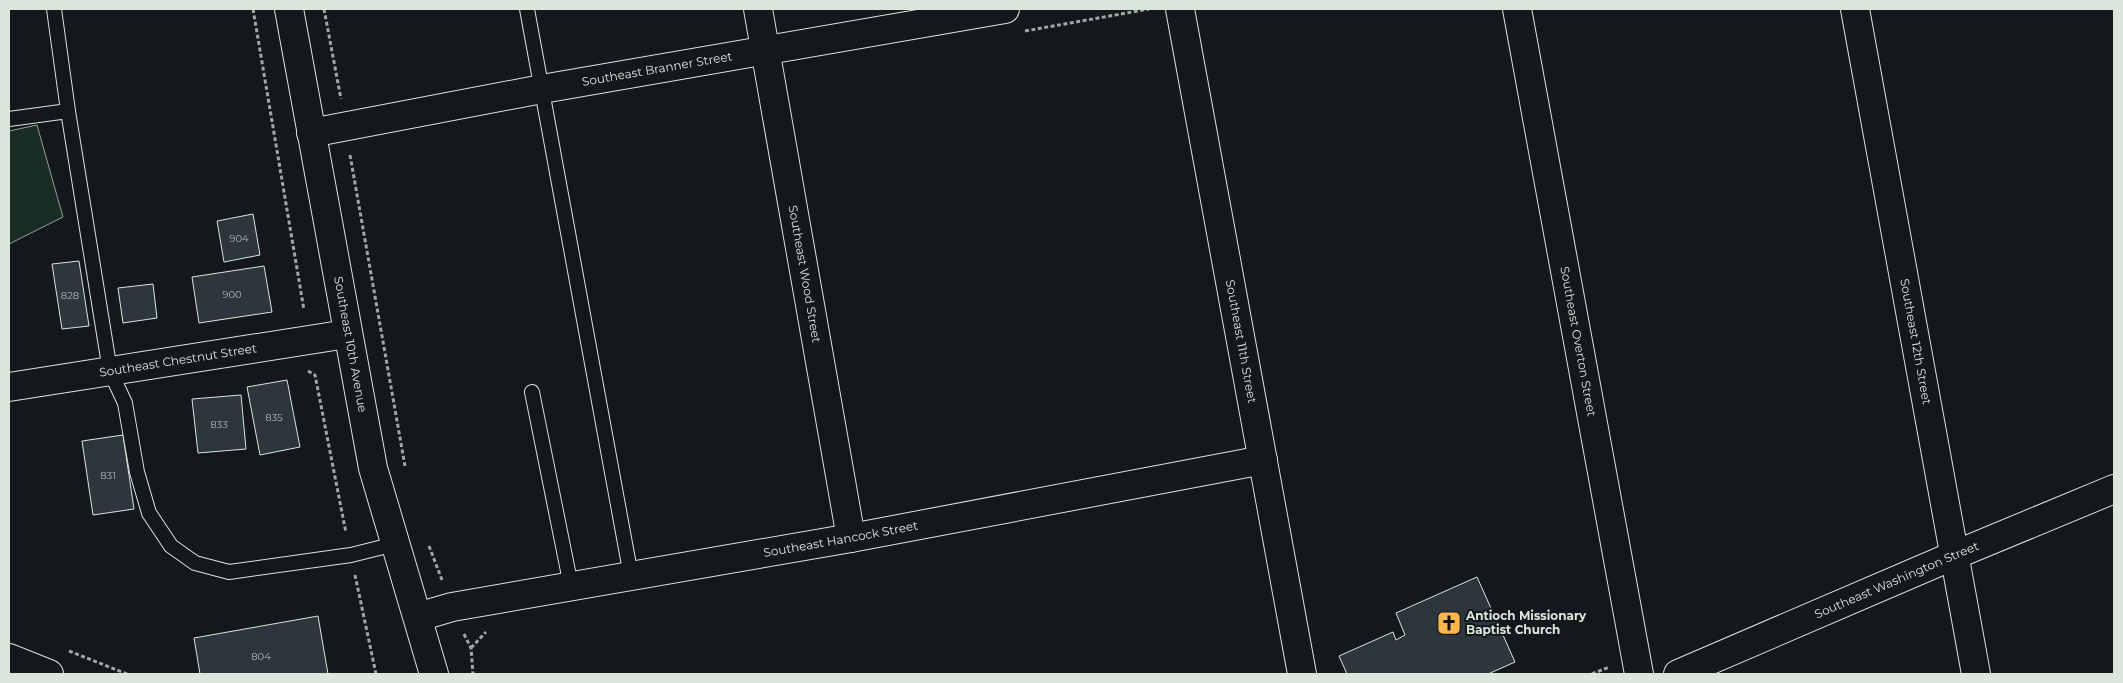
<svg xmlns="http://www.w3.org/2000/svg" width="2123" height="683" viewBox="0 0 2123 683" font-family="Montserrat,sans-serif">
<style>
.green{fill:#1a2d24;stroke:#939e99}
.building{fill:#2c363c;stroke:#d8e6dc}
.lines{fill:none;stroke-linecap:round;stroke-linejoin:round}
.service-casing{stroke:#d8e6dc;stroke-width:16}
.minor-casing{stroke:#d8e6dc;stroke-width:30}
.tertiary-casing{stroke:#d8e6dc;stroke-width:30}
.secondary-casing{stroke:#d8e6dc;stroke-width:30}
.path{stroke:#9da8a2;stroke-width:3;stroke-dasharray:4 2.5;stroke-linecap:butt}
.service{stroke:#14181c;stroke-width:14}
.minor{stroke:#14181c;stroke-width:28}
.tertiary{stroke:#14181c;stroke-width:28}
.secondary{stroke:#14181c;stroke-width:28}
.labels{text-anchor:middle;stroke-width:4;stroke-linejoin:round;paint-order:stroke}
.number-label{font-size:10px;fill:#adbab4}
.street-label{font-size:12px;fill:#d8e6dc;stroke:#14181c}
.poi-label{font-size:12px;font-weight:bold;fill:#d8e6dc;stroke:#14181c;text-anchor:start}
</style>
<rect width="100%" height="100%" fill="#14181c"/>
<path class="green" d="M37 125 63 217 9 244V131Z"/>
<path class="building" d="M253 214 260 255 224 262 217 221Z
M79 261 89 326 62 329 52 264Z
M264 266 272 312 199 323 192 277Z
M153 284 157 318 123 323 118 288Z
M287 380 300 447 260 455 247 387Z
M241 395 246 449 198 453 192 399Z
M123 435 134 509 93 515 82 441Z
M1477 577 1515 662 1488 674H1347L1339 656 1393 632 1396 640 1405 635 1396 613Z
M318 616 328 674H200L194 638Z"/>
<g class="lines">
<g class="service-casing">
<path id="service" d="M54 9 68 111 110 371 125 403 137 472 149 513 171 546 195 563 229 572 351 555 395 544
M527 9 631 576
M9 119 68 111
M532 392 571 586"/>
</g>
<g class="minor-casing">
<g id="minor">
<path id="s1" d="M758 9 851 538"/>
<path id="s2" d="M1180 9 1302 674"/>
<path id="s3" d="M1517 9 1639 674"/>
<path id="s4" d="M1855 9 1976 674"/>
<path id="s5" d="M311 133 542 89 1005 9"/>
<path id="s6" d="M9 387 347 334"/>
<path id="s7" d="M418 617 452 607 851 538 1263 460"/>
</g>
</g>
<g class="tertiary-casing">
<g id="tertiary">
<path id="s8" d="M1678 674 1955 555 2114 489"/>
</g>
</g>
<g class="secondary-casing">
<g id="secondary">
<path id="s9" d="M289 9 373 468 434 674"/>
<path d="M9 658 49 674"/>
</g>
</g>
<path class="path" d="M253 9 304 310
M324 9 341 99
M1025 31 1149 9
M350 155 405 466
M308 371 315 375 346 533
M429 546 442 580
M355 575 376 674
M464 634 471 648 473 674
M471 648 486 632
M69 651 127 674
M1592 674 1609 667"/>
<use href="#service" class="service"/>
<use href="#minor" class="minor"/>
<use href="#tertiary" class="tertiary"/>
<use href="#secondary" class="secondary"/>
</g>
<defs>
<g id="church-square" transform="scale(1.25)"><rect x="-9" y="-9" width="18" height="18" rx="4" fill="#ffb74d" stroke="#14181c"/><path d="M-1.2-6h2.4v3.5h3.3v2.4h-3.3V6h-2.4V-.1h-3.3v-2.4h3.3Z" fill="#111"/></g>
</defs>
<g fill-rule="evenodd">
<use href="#church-square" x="1449" y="623"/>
</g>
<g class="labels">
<g class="number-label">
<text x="239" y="242">904</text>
<text x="232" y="298">900</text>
<text x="70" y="299">828</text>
<text x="274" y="421">835</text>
<text x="219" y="428">833</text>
<text x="108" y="479">831</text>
<text x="261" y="660">804</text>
</g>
<g class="street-label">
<text dy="4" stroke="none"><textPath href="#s5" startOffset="352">Southeast Branner Street</textPath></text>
<text dy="4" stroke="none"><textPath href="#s1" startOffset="269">Southeast Wood Street</textPath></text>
<text dy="4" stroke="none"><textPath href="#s4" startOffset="338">Southeast 12th Street</textPath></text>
<text dy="4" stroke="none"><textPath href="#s2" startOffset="338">Southeast 11th Street</textPath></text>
<text dy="4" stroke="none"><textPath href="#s3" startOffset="338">Southeast Overton Street</textPath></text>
<text dy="4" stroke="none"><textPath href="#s9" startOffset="341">Southeast 10th Avenue</textPath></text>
<text dy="4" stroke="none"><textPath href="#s6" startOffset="171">Southeast Chestnut Street</textPath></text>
<text dy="4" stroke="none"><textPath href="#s7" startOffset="430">Southeast Hancock Street</textPath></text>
<text dy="4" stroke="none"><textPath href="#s8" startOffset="238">Southeast Washington Street</textPath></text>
</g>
<g class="poi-label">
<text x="1466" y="620">Antioch Missionary<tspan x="1466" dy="14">Baptist Church</tspan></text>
</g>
</g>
<rect width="2123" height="683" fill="none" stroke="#d8e6dc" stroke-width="20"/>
</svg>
